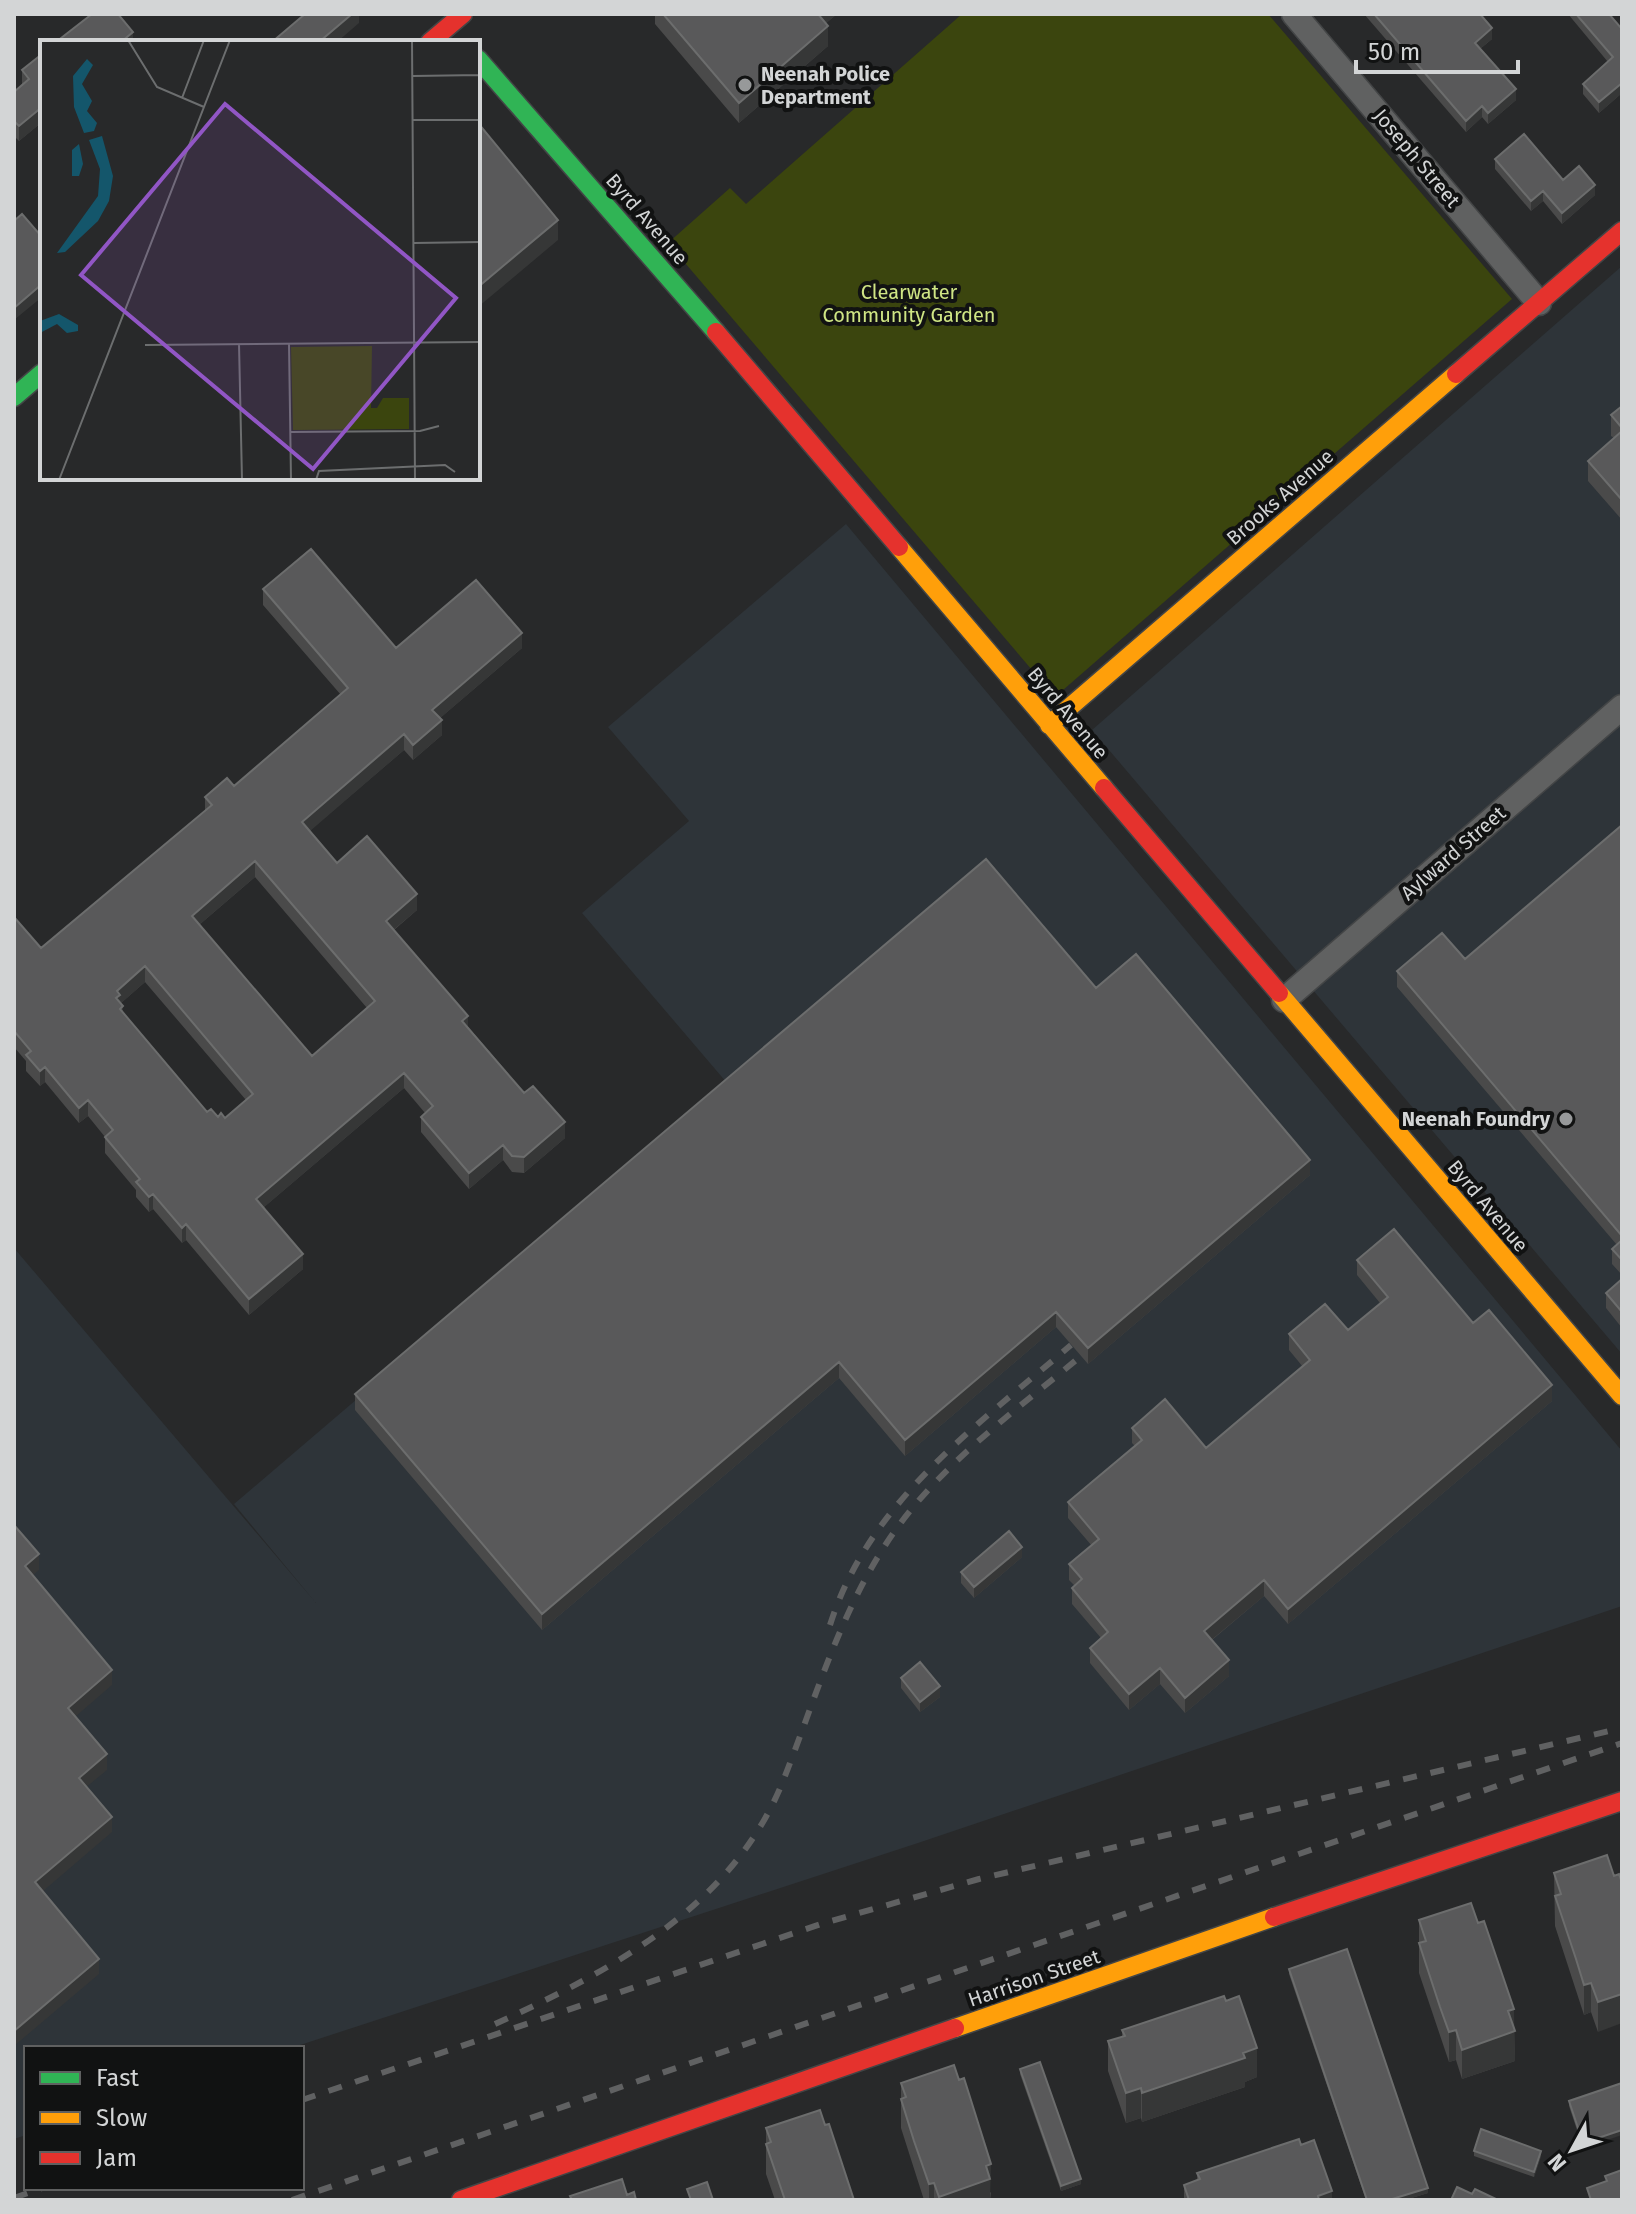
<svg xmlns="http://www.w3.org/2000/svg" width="1636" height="2214" viewBox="0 0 1636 2214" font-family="'Fira Sans',sans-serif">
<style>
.built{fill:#2e3439}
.green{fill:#3b450e}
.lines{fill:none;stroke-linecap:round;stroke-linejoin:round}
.street-casing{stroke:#434546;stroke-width:27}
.fast-casing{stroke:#434546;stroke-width:21}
.slow-casing{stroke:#434546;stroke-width:21}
.jam-casing{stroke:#434546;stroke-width:21}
.street{stroke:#606161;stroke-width:24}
.fast{stroke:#30b455;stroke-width:18}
.slow{stroke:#ff9f0a;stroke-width:18}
.jam{stroke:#e5322d;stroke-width:18}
.rail{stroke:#606162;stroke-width:6;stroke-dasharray:14 14;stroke-linecap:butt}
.wall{fill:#4a4a4a;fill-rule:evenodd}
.shaded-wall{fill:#363737}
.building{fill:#59595a;stroke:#6c6d6d;stroke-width:2;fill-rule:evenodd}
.poi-dot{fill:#97999a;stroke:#111212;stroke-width:3}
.labels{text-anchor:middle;stroke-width:8;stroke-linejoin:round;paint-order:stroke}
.poi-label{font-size:20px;font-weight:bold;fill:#d3d5d6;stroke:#111212;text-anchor:start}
.street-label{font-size:20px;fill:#d3d5d6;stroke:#111212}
.park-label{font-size:20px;fill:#cfe584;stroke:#111212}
.inset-road{fill:none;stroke:#6c6e6f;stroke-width:2}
.view{fill:#9156c5;fill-opacity:0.15;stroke:#9156c5;stroke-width:4}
.inset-edge{fill:none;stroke:#d3d5d6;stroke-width:4}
</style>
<rect width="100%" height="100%" fill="#28292a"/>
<path class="built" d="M1622 266V1354L1092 730Z
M846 524 1622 1451V1606L918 1843 291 2048H26V2135L14 2139V1248L316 1603 234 1504 727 1083 582 913 689 821 608 727Z"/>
<path class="green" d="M962 14H1268L1512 299 1055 697 668 243 730 188 746 204Z"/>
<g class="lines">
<g class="street-casing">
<path id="street" d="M1294 14 1539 303
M1284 1000 1622 707"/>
</g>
<g class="fast-casing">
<path id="fast" d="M478 59 716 332
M14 397 42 373"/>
</g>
<g class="slow-casing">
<path id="slow" d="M899 547 1104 788
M1049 725 1456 374
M1279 993 1622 1396
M955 2028 1274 1917"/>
</g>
<g class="jam-casing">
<path id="jam" d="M430 42 463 14
M716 332 899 547
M1456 374 1622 231
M1104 788 1279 993
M1274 1917 1622 1801
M461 2200 955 2028"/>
</g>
<use href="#street" class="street"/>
<use href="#fast" class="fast"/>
<use href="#slow" class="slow"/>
<use href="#jam" class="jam"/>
<path class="rail" d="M830 1625C869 1501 977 1426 1071 1345
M495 2024C613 1970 736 1905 785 1776 816 1697 839 1616 886 1544 935 1468 1013 1413 1081 1356
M302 2100 824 1923 979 1879 1622 1728
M14 2198 42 2188
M292 2200 1622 1743"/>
</g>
<path class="wall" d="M655 14H837L826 23 828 46 739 123 655 24Z
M1364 14H1480L1492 39 1480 49 1516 100 1488 124 1482 117 1466 132Z
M1568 14H1609L1622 29V93L1599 113 1583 94V84L1608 62Z
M42 54V122L19 141 14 136V92L22 85V70Z
M1495 159 1563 180 1595 195 1562 224 1543 201 1531 211 1495 169Z
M1622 406V520L1588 481V461L1614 438 1611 436V415Z
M263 589 396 648H522L440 718 442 735 413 760 404 750 309 831 337 863 417 910 394 930 468 1027 565 1138 524 1173 512 1172 503 1160 469 1189 421 1132V1117L425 1113 404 1088 264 1207 303 1269 249 1315 186 1240 182 1243 153 1209 149 1212 136 1197V1190L105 1153V1137L88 1116 79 1123 45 1082 40 1086 26 1071V1061L14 1047V917L41 948 205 811V797L234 786 341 695 263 605ZM255 877 367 1008 312 1056 199 925ZM145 982 246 1100 225 1118 218 1117 207 1112 123 1014 121 1003Z
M1622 825V1275L1612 1264V1249L1617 1245 1397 987V971L1465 959Z
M1096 988 1310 1175 1088 1364 1056 1327 905 1456 839 1378 542 1630 355 1410V1394Z
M1357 1260 1473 1323 1552 1401 1288 1624 1264 1596 1212 1640 1229 1676 1185 1713 1160 1684 1129 1710 1090 1663V1648L1101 1638 1072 1604V1588L1075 1586 1069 1580V1564L1092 1546 1068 1518V1502L1135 1446 1132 1443V1428L1206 1448 1303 1367 1289 1350V1334L1348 1330 1380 1303 1357 1275Z
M1622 1279V1328L1606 1308V1293Z
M1022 1557 974 1598 961 1583V1572Z
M901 1678 940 1697 920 1712 901 1688Z
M1607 1855 1598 2032 1591 2012 1584 2015 1555 1926 1554 1873Z
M1419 1920 1514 2029 1515 2061 1462 2079 1456 2060 1449 2062 1419 1973Z
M1289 1969 1428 2193 1405 2200H1366L1289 1974Z
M1122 2030 1257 2077 1245 2082V2087L1142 2122 1141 2118 1126 2123 1108 2071V2041L1122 2037Z
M1020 2069 1081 2184 1061 2191 1020 2074Z
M901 2083 991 2193 990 2200H924L901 2128Z
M1622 2083 1583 2148 1569 2106V2101Z
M825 2125 854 2200H775L766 2174V2128Z
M1301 2145 1332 2200H1184V2185L1197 2180V2173Z
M1474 2151 1541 2156 1534 2177 1474 2156Z"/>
<path class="shaded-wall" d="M352 14H359V23L337 42H319Z
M816 14H837L816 32Z
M828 26V46L739 123V103Z
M1492 28V39L1475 53V43Z
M133 32V42H121Z
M1622 83V93L1599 113V102Z
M1516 89V100L1488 124V113Z
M1482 106V117L1466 132V121Z
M42 107V122L19 141V126Z
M1595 185V195L1562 224V213Z
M1543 191V201L1531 211V201Z
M558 220V240L478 307V287Z
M42 284V297L14 320V308Z
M522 633V648L432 725V710Z
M442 720V735L413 760V745Z
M404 734V750L302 838V822Z
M255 861V877L192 931V916Z
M417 894V910L386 936V921Z
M145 966V982L120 1004 123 1006V1022L116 1014 117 991Z
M468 1016V1031L462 1021Z
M45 1067V1082L40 1086V1071Z
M404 1073V1088L256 1214V1199Z
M88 1100V1116L79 1123V1108Z
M565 1122V1138L524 1173V1157Z
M503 1145V1160L469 1189V1173Z
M1310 1160V1175L1088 1364V1348Z
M153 1194V1209L149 1212V1197Z
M186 1224V1240L182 1243V1228Z
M303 1254V1269L249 1315V1299Z
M1056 1312V1327L905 1456V1440Z
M839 1362V1378L542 1630V1614Z
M1552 1385V1401L1288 1624V1609Z
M1022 1547V1557L974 1598V1587Z
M39 1554V1570L25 1582V1566Z
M1264 1580V1596L1204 1646V1631Z
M1229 1660V1676L1185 1713V1698Z
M1160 1668V1684L1129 1710V1694Z
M112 1670V1685L68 1723V1708Z
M940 1686V1697L920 1712V1702Z
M107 1754V1770L79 1793V1778Z
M112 1817V1832L35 1898V1882Z
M99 1959V1974L14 2046V2031Z
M1591 1983V2012L1584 2015V1985Z
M1622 1994V2023L1598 2032V2002Z
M1514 2009 1515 2061 1462 2079V2050L1508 2011Z
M1456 2030V2060L1449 2062V2032Z
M1257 2048V2077L1245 2082V2087L1142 2122V2093Z
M1141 2088V2118L1126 2123V2093Z
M1622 2130V2135L1583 2148V2143Z
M1541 2151V2156L1534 2177V2172Z
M991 2164 990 2200H939V2197L986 2166Z
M1081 2179V2184L1061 2191V2186Z
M934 2183V2200H929V2184Z
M1428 2188V2193L1405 2200H1389Z
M1332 2191V2200H1318V2196Z"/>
<path class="building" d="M92 14H118L133 32 121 42H56Z
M305 14H352L319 42H272Z
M663 14H818L828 26 739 103Z
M1374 14H1480L1492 28 1475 43 1516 89 1488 113 1482 106 1466 121Z
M1576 14H1609L1622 29V83L1599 102 1583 84 1613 57Z
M42 54V107L19 126 14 121V92L29 79 22 70Z
M478 123 558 220 478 287Z
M1524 134 1563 180 1579 166 1595 185 1562 213 1543 191 1531 201 1495 159Z
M22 214 42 237V284L14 308V221Z
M1622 406V428L1611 415Z
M1622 431V500L1588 461Z
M311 549 396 648 476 580 522 633 432 710 442 720 413 745 404 734 302 822 337 863 367 836 417 894 386 921 468 1016 462 1021 524 1093 533 1086 565 1122 524 1157 512 1156 503 1145 469 1173 421 1117 433 1106 404 1073 256 1199 303 1254 249 1299 186 1224 182 1228 153 1194 149 1197 136 1182 140 1179 105 1137 113 1130 88 1100 79 1108 45 1067 40 1071 26 1055 31 1051 14 1031V917L41 948 212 805 205 797 227 778 234 786 348 688 263 589ZM255 861 375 1001 312 1056 192 916ZM145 966 253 1094 225 1118 221 1113 218 1117 211 1109 207 1112 120 1009 123 1006 116 998 120 995 117 991Z
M1622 825V1236L1397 971 1442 933 1465 959Z
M986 859 1096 988 1136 954 1310 1160 1088 1348 1056 1312 905 1440 839 1362 542 1614 355 1394Z
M1394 1229 1473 1323 1489 1310 1552 1385 1288 1609 1264 1580 1204 1631 1229 1660 1185 1698 1160 1668 1129 1694 1090 1648 1108 1632 1072 1588 1082 1579 1069 1564 1099 1539 1068 1502 1142 1440 1132 1428 1165 1399 1206 1448 1310 1360 1289 1334 1325 1304 1348 1330 1388 1297 1357 1260Z
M1622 1240V1260L1612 1249Z
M1622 1279V1312L1606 1293Z
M14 1525 39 1554 25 1566 112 1670 68 1708 107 1754 79 1778 112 1817 35 1882 99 1959 14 2031Z
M1009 1531 1022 1547 974 1587 961 1572Z
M920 1662 940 1686 920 1702 901 1678Z
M1607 1855 1614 1876 1619 1874 1622 1883V1994L1598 2002 1591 1983 1584 1985 1576 1959 1555 1896 1561 1894 1554 1873Z
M1471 1903 1478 1923 1484 1921 1514 2009 1508 2011 1515 2031 1462 2050 1456 2030 1449 2032 1440 2007 1419 1943 1426 1941 1419 1920Z
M1347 1949 1428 2188 1389 2200H1367L1289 1969Z
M1224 1996 1226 2001 1239 1996 1257 2048 1243 2053 1245 2058 1142 2093 1141 2088 1126 2093 1108 2041 1125 2036 1122 2030Z
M1040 2062 1081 2179 1061 2186 1020 2069Z
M954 2065 959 2080 964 2078 991 2164 986 2166 990 2179 939 2197 934 2183 929 2184 914 2141 901 2099 906 2097 901 2083Z
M1622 2083V2130L1583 2143 1569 2101Z
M820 2110 825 2125 829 2124 854 2200H785L766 2144 771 2142 766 2128Z
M1481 2129 1541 2151 1534 2172 1474 2151Z
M1299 2139 1301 2145 1314 2140 1332 2191 1318 2196 1319 2200H1189L1184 2185 1200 2179 1197 2173Z
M1622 2170V2200H1591L1587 2188 1607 2181 1605 2176Z
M622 2179 627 2195 634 2192 636 2200H572L570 2196Z
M707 2182 713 2200H691L687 2189Z
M1457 2187 1472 2194 1475 2189 1498 2200H1451Z"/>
<g class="poi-dot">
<circle cx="745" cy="85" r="8"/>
<circle cx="1566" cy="1119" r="8"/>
</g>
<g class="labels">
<g class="poi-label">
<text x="761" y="81">Neenah Police<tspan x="761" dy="23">Department</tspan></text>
<text x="1550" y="1126" text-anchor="end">Neenah Foundry</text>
</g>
<g class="street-label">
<text transform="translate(1417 158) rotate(50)" y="7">Joseph Street</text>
<text transform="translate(647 219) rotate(49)" y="7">Byrd Avenue</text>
<text transform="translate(1280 497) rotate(-41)" y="7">Brooks Avenue</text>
<text transform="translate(1068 713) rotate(50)" y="7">Byrd Avenue</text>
<text transform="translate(1453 853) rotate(-41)" y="7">Aylward Street</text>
<text transform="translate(1488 1206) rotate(50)" y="7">Byrd Avenue</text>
<text transform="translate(1034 1978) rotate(-19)" y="7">Harrison Street</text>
</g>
<g class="park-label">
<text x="909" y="299">Clearwater<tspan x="909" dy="23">Community Garden</tspan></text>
</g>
</g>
<g transform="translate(40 40)">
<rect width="440" height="440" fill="#28292a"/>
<path d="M332 306 331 368H337L343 358H369V389L253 390 251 307Z" fill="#3b450e"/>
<path d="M47 19 53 25 42 44 52 61 47 71 57 83 54 91 44 93 34 67 33 36ZM62 96 73 136 69 161 58 181 25 212 17 213 58 156 60 129 49 100ZM39 104 43 124 39 136H32V110ZM19 274 38 285V291L27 293 17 284 0 293V281Z" fill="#14566b"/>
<path class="inset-road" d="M88 0 117 47 164 67M372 0 375 440M439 0 440 195M373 36 440 35M142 58 164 0M372 80H440M374 203 440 202M199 304 202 440M249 304 251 440M105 305 440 302M250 392 380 391 399 386M19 440 190 0M276 440 279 431 405 425 415 432"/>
<path class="view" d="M185 64 416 258 273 429 41 235Z"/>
<rect width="440" height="440" class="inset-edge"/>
</g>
<rect width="1636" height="2214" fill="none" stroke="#d3d5d6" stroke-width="32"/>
<rect x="24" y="2046" width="280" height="144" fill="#111212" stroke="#5f6060" stroke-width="2"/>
<rect x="40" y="2072" width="40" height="12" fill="#30b455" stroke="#5f6060" stroke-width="2"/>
<text x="96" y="2086" font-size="24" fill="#d3d5d6">Fast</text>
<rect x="40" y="2112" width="40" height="12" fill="#ff9f0a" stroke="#5f6060" stroke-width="2"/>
<text x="96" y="2126" font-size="24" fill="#d3d5d6">Slow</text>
<rect x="40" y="2152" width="40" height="12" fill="#e5322d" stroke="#5f6060" stroke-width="2"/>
<text x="96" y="2166" font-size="24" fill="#d3d5d6">Jam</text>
<g transform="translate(1572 2150) rotate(230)" stroke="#111212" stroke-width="6" paint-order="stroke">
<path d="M0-6L14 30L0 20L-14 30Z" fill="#d3d5d6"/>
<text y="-12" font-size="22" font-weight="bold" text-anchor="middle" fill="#d3d5d6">N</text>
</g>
<path d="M1356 60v12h162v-12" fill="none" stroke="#d3d5d6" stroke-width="4"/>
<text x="1368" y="60" font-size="24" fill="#d3d5d6" stroke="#111212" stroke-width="6" paint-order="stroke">50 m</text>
</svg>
